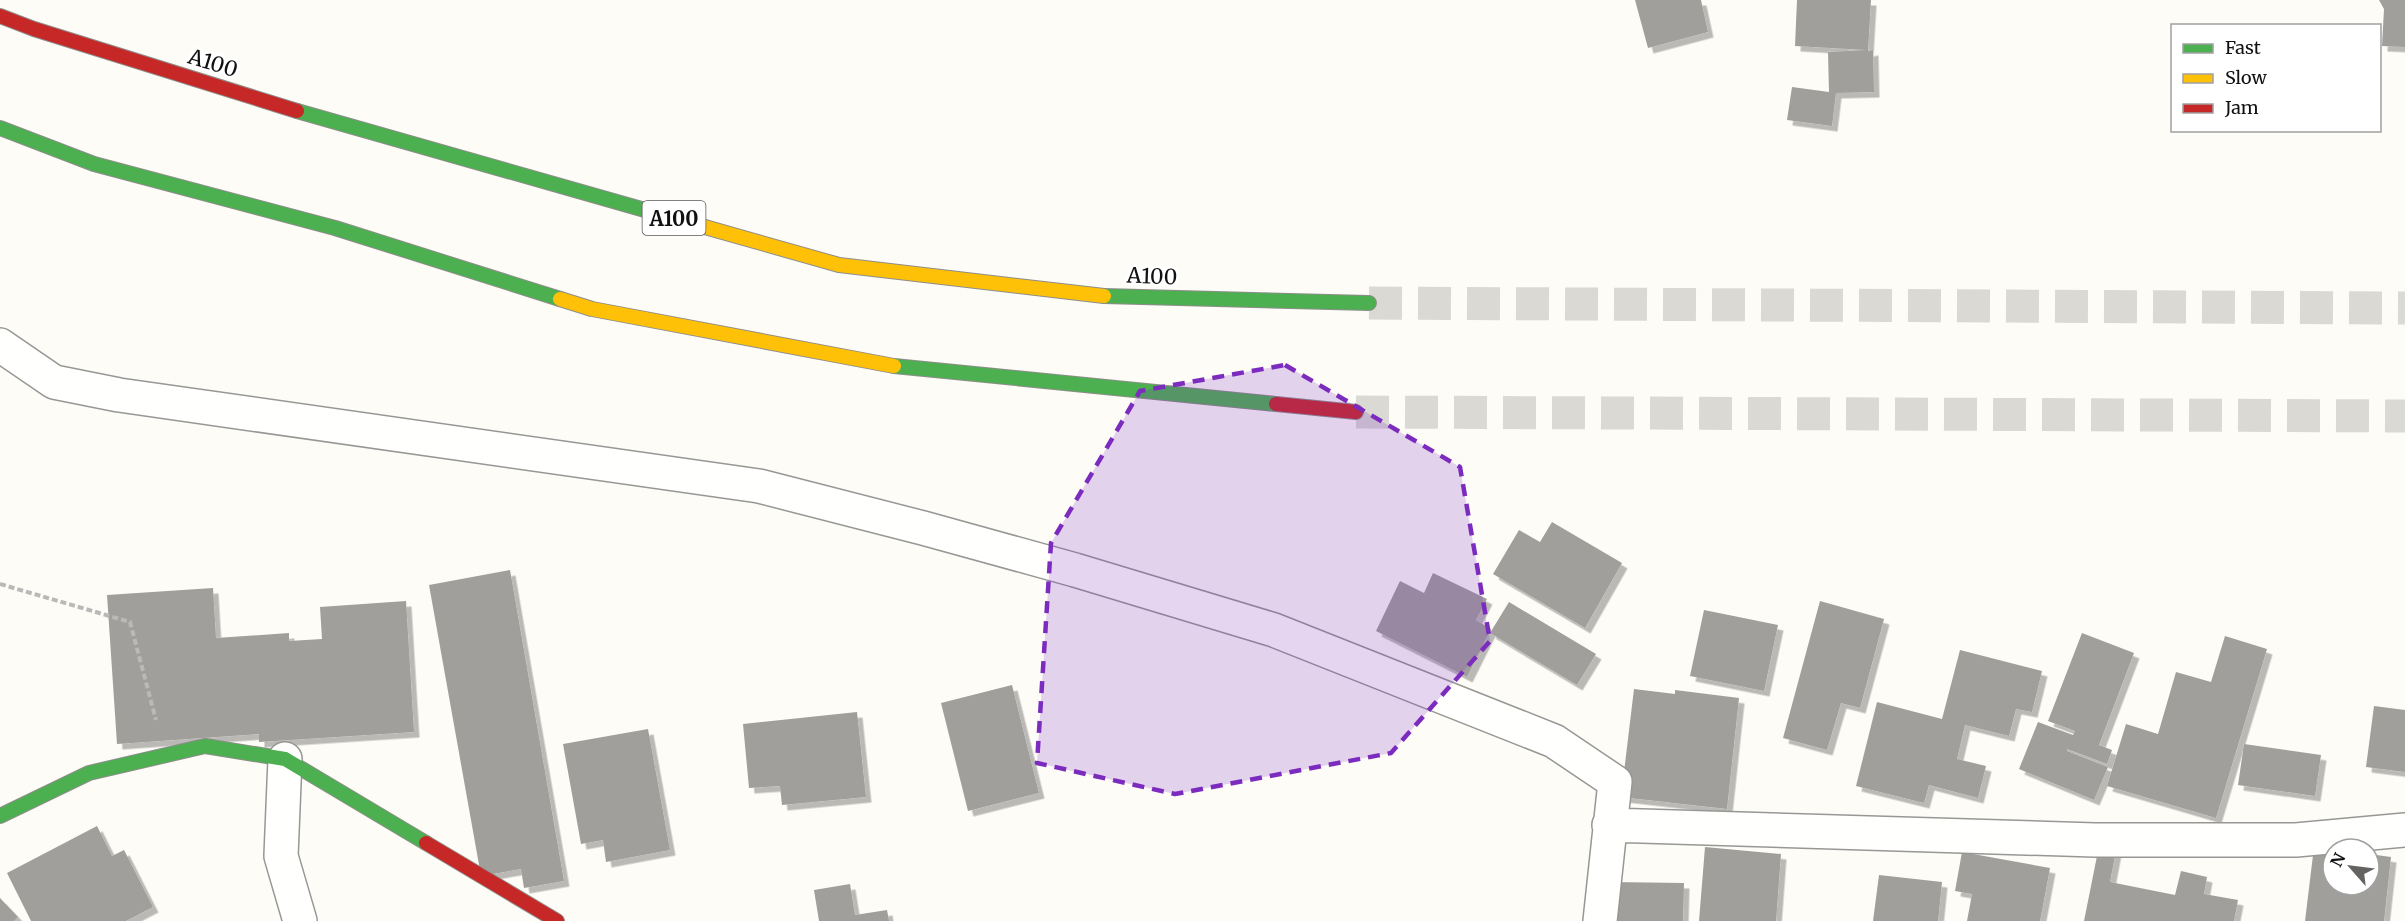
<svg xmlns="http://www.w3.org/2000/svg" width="2405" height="921" viewBox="0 0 2405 921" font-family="Merriweather,serif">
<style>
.building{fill:#a19f9c;filter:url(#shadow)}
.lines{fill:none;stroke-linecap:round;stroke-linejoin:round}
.highway-tunnel{stroke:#dad9d4;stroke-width:33;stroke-dasharray:33 16;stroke-linecap:butt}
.street-casing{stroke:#979795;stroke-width:36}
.fast-casing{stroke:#8e8d8b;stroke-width:16}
.slow-casing{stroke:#8e8d8b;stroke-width:16}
.jam-casing{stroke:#8e8d8b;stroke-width:16}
.path{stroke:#b9b9b8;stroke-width:4;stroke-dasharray:6 3;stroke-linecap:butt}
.street{stroke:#fffffe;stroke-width:33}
.fast{stroke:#4caf50;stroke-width:14}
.slow{stroke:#ffc107;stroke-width:14}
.jam{stroke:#c62828;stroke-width:14}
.marked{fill:#7b2cbf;fill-opacity:0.2;stroke:#7b2cbf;stroke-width:4.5;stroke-dasharray:12 8;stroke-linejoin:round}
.labels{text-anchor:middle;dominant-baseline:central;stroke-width:6;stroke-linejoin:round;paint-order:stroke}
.shield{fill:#fff;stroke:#585858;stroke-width:1.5}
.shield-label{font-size:20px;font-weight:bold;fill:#111}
.street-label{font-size:21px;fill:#111;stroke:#fff}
</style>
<defs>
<filter id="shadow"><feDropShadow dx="5.5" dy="5.5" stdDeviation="0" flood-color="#0004"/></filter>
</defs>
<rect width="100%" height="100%" fill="#fdfcf7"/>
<path class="building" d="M1635 0H1701L1708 32 1648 48Z
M1797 0H1871L1868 51 1873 50 1874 92 1836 93 1832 126 1787 120 1792 87 1829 92 1828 52 1866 50 1795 46Z
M2379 0H2405V47L2382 46 2384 9Z
M1552 522 1622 563 1585 628 1493 574 1519 530 1540 542Z
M510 570 564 881 524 888 521 869 481 876 429 585Z
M1433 573 1487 599 1476 620 1491 629 1467 677 1376 631 1400 581 1424 593Z
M213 588 216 638 289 633V641L322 639 320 607 406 601 414 732 259 742V734L117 744 107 595Z
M1820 601 1884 619 1860 708 1841 703 1827 750 1783 738Z
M1509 602 1596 654 1577 685 1490 633Z
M1704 610 1778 625 1764 691 1690 676Z
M2082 633 2134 653 2099 745 2112 750 2107 764 2067 749V751L2108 767 2094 800 2019 769 2038 722 2073 735 2075 731 2048 721Z
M2225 636 2267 649 2216 818 2107 786 2126 724 2158 734 2176 672 2211 682Z
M1960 650 2042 671 2032 712 2016 709 2009 736 1965 725 1957 759 1986 766 1978 798 1929 785 1924 803 1856 786 1877 702 1942 719Z
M1012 685 1039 793 968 811 941 703Z
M1634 689 1675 694V690L1739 698 1727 809 1621 797Z
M2374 706 2405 710V772L2366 767Z
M857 712 866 797 782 805 780 786 749 788 743 724Z
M648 729 670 850 606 862 603 840 581 844 563 744Z
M2244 744 2321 755 2315 796 2238 785Z
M97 826 112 856 124 850 153 907 126 921H31L7 873Z
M2099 846 2116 850 2110 882 2175 895 2181 871 2207 877 2204 894 2238 900 2234 921H2084Z
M1705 847 1781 854 1776 921H1699Z
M2314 847 2333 850V885H2369V854L2391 857 2384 921H2305Z
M1962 852 2050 868 2040 921H1967L1972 894 1955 891Z
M1879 875 1942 882 1938 921H1873Z
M1611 882 1684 883 1683 921H1610Z
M850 884 855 915 887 910 889 921H819L814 890Z
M0 898 18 917 14 921H0Z"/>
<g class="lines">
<path class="highway-tunnel" d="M1369 303 2405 308
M1356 412 2405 416"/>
<defs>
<path id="street" d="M0 345 54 382 119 395 759 486 923 528 1075 570 1274 630 1554 741 1615 782 1600 921
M285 759 281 856 300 921
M1609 825 2095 840H2296L2405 830"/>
<path id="fast" d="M297 111 666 216
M0 128 94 164 335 228 560 299
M1104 296 1369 303
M894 366 1276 404
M0 816 89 773 205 746 285 759 426 843"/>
<path id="slow" d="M666 216 839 265 1104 296
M560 299 592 309 894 366"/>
<path id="jam" d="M0 16 34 29 297 111
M1276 404 1356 412
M426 843 557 921"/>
</defs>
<use href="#street" class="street-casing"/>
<use href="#fast" class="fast-casing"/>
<use href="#slow" class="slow-casing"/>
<use href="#jam" class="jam-casing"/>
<path class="path" d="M0 584 130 622 156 720"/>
<use href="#street" class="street"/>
<use href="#fast" class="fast"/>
<use href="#slow" class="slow"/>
<use href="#jam" class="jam"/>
</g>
<path class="marked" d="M1285 365 1460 467 1490 641 1391 753 1175 794 1037 763 1051 543 1140 391Z"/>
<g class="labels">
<rect class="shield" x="642.5" y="201" width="63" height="34" rx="4.5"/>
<g class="shield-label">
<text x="674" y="218">A100</text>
</g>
<g class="street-label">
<text transform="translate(213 63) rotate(17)">A100</text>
<text transform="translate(1152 276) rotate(2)">A100</text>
</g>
</g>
<rect x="2171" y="24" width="210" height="108" fill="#ffffff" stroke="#a0a0a0" stroke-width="1.5"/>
<rect x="2183" y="44" width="30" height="9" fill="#4caf50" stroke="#a0a0a0" stroke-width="1.5"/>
<text x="2225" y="54" font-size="18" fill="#111111">Fast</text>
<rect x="2183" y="74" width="30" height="9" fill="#ffc107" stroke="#a0a0a0" stroke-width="1.5"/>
<text x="2225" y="84" font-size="18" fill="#111111">Slow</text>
<rect x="2183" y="104" width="30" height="9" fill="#c62828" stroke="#a0a0a0" stroke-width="1.5"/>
<text x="2225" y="114" font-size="18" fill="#111111">Jam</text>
<g transform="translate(2351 867) rotate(298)"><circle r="28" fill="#ffffff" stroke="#a0a0a0" stroke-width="1.5"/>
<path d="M0-4.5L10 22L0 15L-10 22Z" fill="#646362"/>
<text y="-9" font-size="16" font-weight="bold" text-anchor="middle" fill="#111111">N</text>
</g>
</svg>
